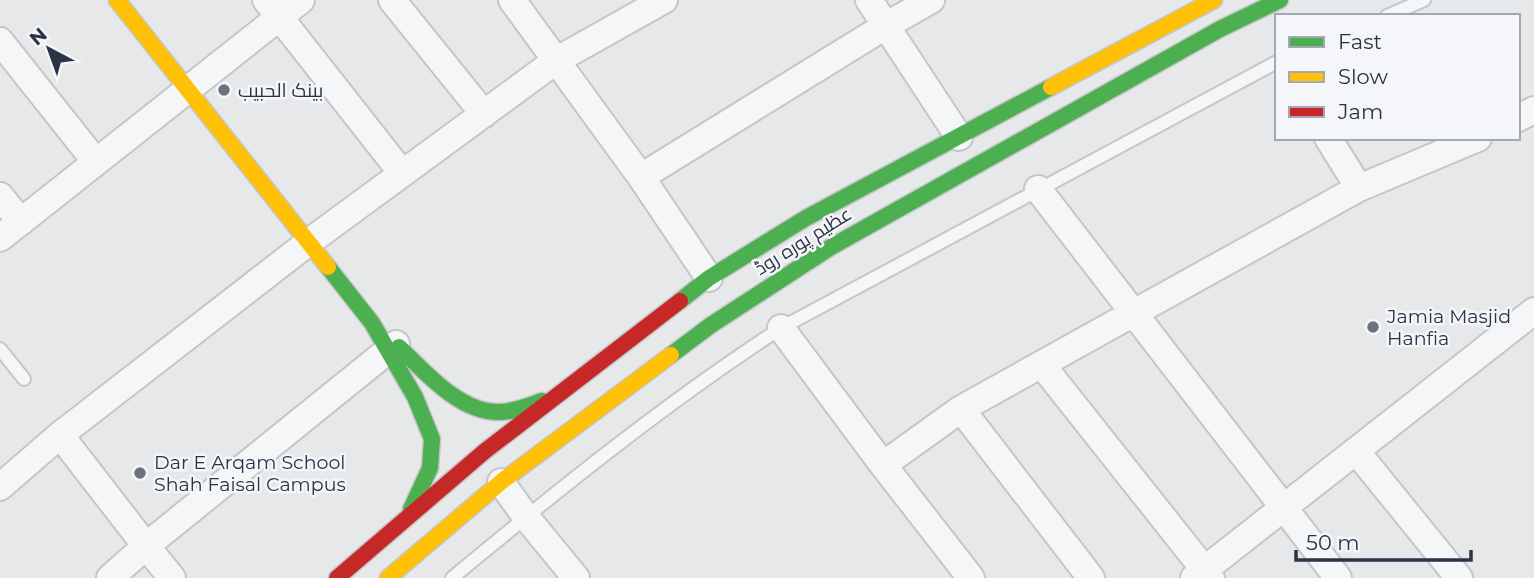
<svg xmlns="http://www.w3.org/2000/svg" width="1534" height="578" viewBox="0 0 1534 578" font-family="Montserrat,Cairo,sans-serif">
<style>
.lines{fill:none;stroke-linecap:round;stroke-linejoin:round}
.lane-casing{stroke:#c4c6c8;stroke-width:16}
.street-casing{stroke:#c4c6c8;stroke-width:30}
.fast-casing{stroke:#c4c6c8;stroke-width:19}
.slow-casing{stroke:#c4c6c8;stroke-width:19}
.jam-casing{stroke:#c4c6c8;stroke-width:19}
.lane{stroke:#f5f6f7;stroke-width:12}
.street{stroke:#f5f6f7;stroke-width:26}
.fast{stroke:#4caf50;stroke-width:16}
.slow{stroke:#ffc107;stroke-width:16}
.jam{stroke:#c62828;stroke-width:16}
.poi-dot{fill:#6c737f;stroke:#f4f6f9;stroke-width:2.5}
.labels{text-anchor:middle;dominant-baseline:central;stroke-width:5;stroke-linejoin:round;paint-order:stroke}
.poi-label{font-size:19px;fill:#2b3445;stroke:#f4f6f9;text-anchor:start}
.street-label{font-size:19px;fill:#2b3445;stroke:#f4f6f9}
</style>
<rect width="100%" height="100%" fill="#e6e8ea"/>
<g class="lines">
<defs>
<path id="lane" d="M1387 16 1424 0
M0 349 24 379
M452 578C558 490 666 403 781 328L1277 62"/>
<path id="street" d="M266 0 402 173
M392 0 484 114
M512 0 641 177 709 278
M869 0 959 137
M0 41 96 162
M1518 118 1534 110
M1328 138 1359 188
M641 177 887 25 931 0
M1038 189 1338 578
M0 196 21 222
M0 238 301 0
M781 328 883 465 971 578
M1042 365 1211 578
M961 409 1091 578
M60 435 146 546 396 344
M1356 451 1459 578
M883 465 961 409 1359 188 1478 138
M501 482 526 517 576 578
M0 487 60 435 309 242 557 60 664 0
M110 578 146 546 172 578
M1194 578 1534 311"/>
<path id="fast" d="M328 267 372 323 415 397 432 439 430 468 411 509
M680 301 709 278 806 218 1051 87
M399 347C425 372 460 413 499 412 514 412 528 406 542 401
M671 355 711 325 831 247 1220 29 1280 0"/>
<path id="slow" d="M117 0 328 267
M1051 87 1214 0
M388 578 501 482 671 355"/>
<path id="jam" d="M337 578 485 451 680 301"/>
</defs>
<use href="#lane" class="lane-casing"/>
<use href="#street" class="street-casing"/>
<use href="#fast" class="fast-casing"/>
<use href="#slow" class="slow-casing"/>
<use href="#jam" class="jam-casing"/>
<use href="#lane" class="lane"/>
<use href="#street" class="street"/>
<use href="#fast" class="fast"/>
<use href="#slow" class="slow"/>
<use href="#jam" class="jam"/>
</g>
<g class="poi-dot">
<circle cx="224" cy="90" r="7"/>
<circle cx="1373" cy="327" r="7"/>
<circle cx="140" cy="473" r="7"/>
</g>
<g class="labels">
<g class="poi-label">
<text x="238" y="90">بينک الحبيب</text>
<text x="1387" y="316">Jamia Masjid<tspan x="1387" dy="22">Hanfia</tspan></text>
<text x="154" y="462">Dar E Arqam School<tspan x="154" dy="22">Shah Faisal Campus</tspan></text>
</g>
<g class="street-label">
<text transform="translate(803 241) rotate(-32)">عظیم پورہ روڈ</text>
</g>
</g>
<rect x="1275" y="14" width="245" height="126" fill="#f4f6f9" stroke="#a4a8b1" stroke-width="2"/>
<rect x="1289" y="37" width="35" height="10" fill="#4caf50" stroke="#a4a8b1" stroke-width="2"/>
<text x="1338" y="49" font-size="21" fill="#2b3445">Fast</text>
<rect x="1289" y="72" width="35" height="10" fill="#ffc107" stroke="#a4a8b1" stroke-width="2"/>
<text x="1338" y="84" font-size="21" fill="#2b3445">Slow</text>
<rect x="1289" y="107" width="35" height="10" fill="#c62828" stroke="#a4a8b1" stroke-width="2"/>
<text x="1338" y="119" font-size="21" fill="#2b3445">Jam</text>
<g transform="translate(49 49) rotate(319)" stroke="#f4f6f9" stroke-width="5" paint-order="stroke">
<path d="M0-5L12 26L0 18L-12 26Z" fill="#2b3445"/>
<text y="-10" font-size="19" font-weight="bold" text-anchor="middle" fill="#2b3445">N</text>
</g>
<path d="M1296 550v10h175v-10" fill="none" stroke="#2b3445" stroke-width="3.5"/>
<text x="1306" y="550" font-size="21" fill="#2b3445" stroke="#f4f6f9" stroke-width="5" paint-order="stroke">50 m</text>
</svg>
